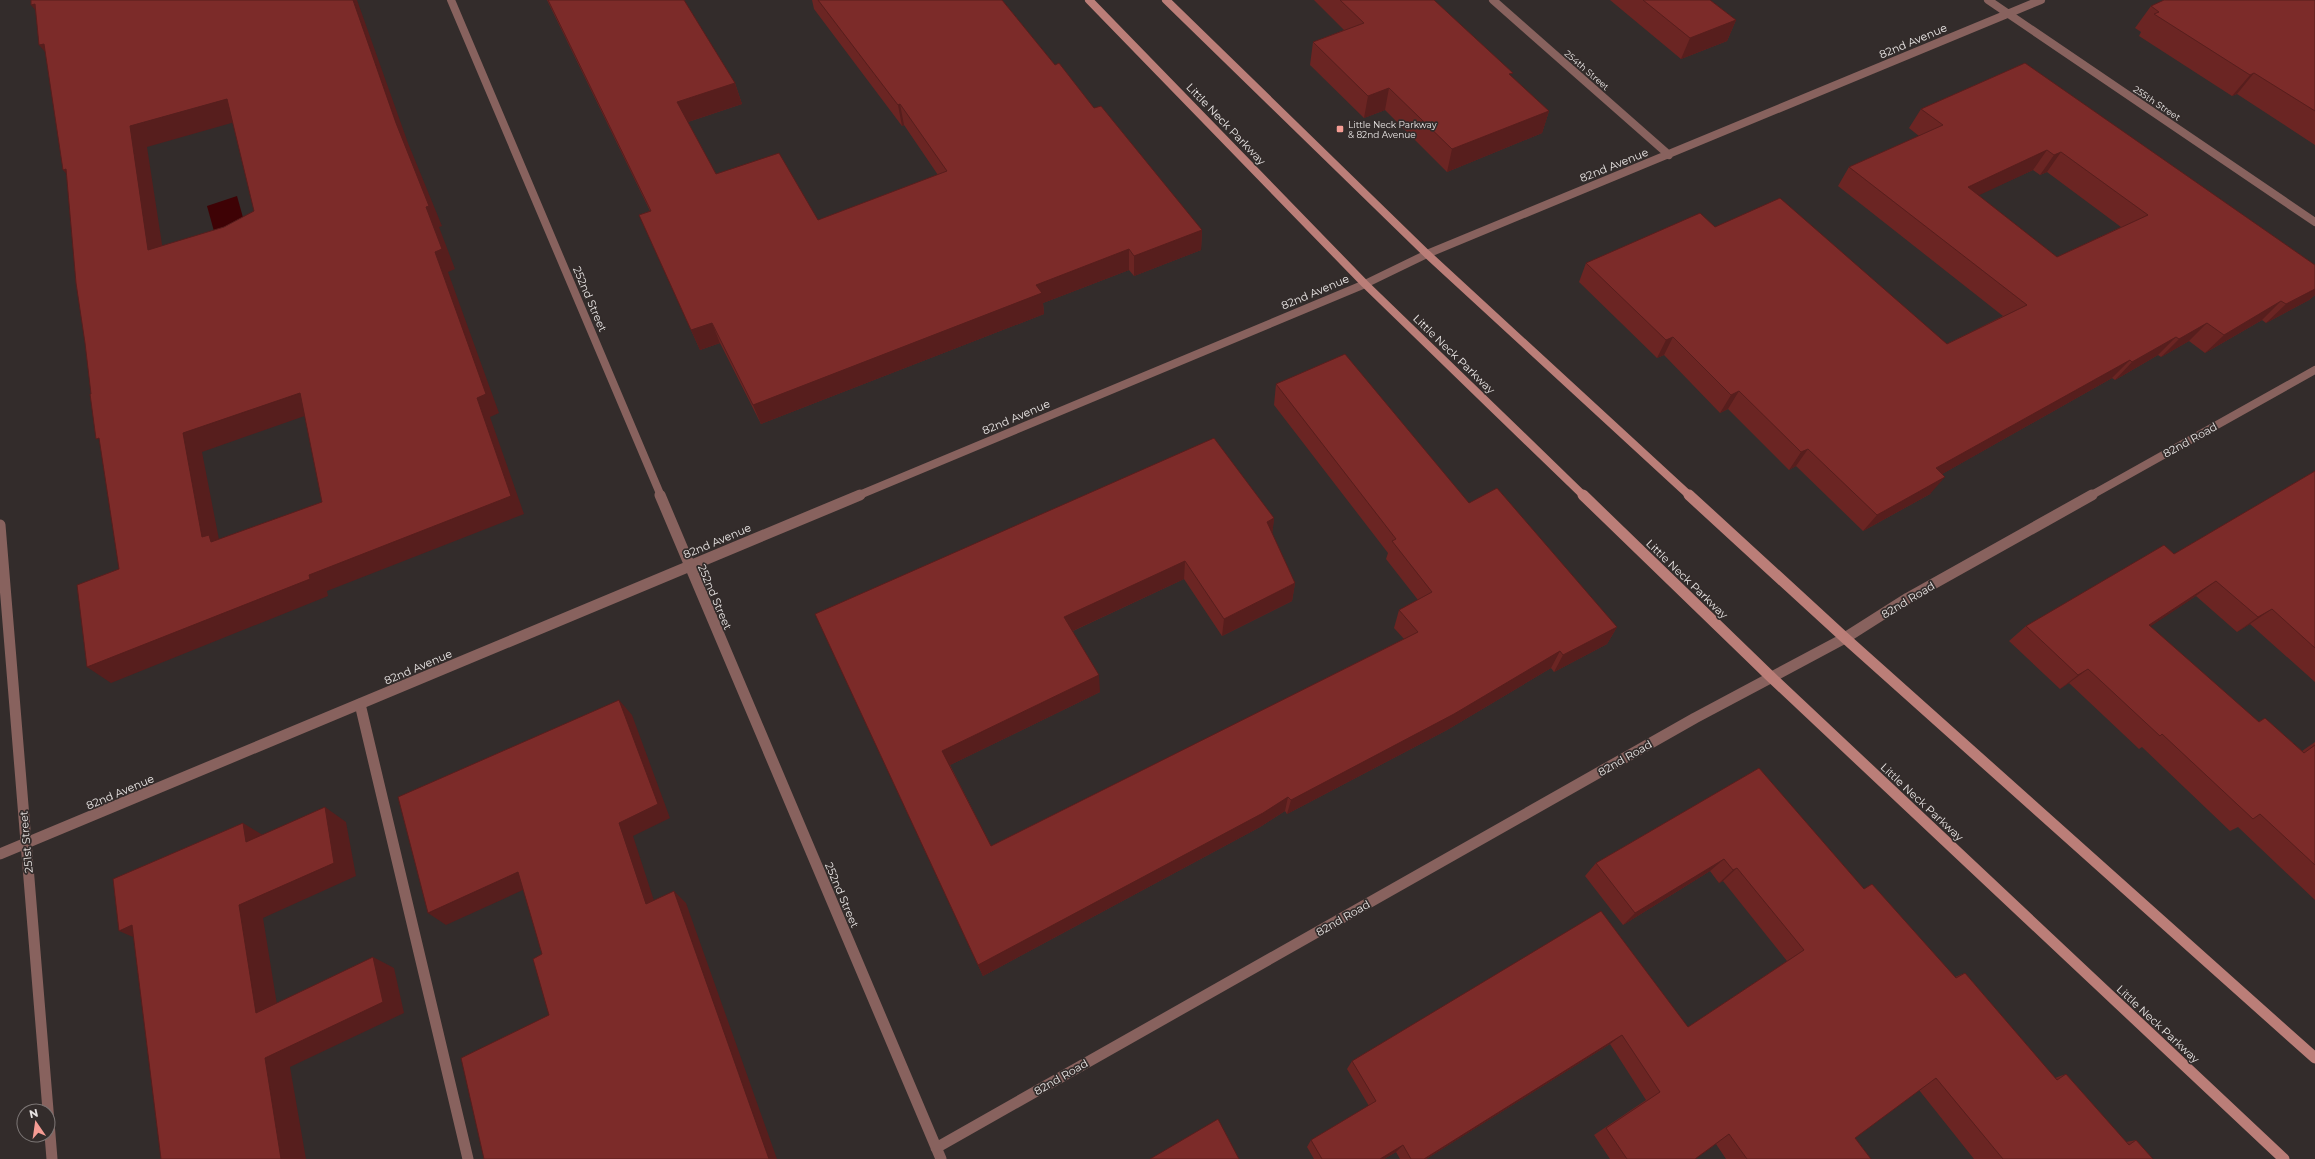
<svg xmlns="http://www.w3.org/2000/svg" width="2315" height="1159" viewBox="0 0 2315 1159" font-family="Montserrat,sans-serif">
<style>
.water{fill:#3e0205}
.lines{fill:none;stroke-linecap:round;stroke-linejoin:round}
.service{stroke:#88625e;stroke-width:11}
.minor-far1{stroke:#88625e;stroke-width:8}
.minor{stroke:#88625e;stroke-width:11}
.secondary-far1{stroke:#bb7e78;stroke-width:8}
.secondary{stroke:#bb7e78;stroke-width:11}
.wall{fill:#6b2523;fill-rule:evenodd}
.shaded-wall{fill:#571e1d}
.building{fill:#7c2b29;stroke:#571e1d;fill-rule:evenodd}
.poi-dot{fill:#f59c94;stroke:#332c2b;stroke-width:1.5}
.labels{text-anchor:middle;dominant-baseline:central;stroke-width:3.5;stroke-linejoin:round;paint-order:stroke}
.far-street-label{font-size:9px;fill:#e9e5e4;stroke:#332c2b}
.far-poi-label{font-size:9px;fill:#e9e5e4;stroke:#332c2b;text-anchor:start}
.street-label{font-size:11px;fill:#e9e5e4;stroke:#332c2b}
</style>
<rect width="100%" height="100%" fill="#332c2b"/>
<path class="water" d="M237 196 247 232 217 242 207 206Z"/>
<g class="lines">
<path class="service" d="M360 704 468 1159"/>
<path class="minor-far1" d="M451 0 661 496
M1493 0 1669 155
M1988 0 2315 222
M857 496 1365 284 1427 254 2041 0
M2090 496 2315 370"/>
<path class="minor" d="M660 495 941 1159
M0 525 52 1159
M0 854 860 495
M936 1148 1695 718 1845 638 1908 598 2092 495"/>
<path class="secondary-far1" d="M1089 0 1365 284 1584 496
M1166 0 1427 254 1690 496"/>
<path class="secondary" d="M1583 495 1771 677 2284 1159
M1689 495 1845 638 2315 1058"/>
</g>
<path class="wall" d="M547 0H684L735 83 742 104 688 122 716 174 818 220 938 175 904 125 902 126 814 9 812 0H1002L1055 65 1094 108 1202 230 1201 250 1134 276 1129 270 1043 303 1044 314 761 424 720 343 700 350 639 215 650 211Z
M1314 0H1434L1512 77 1549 111 1542 133 1447 172 1385 110 1364 118 1310 65 1313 42 1344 30Z
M1610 0H1710L1736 20 1727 41 1681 59Z
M2315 0V145L2237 94 2232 96 2139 36 2141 32 2135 28 2151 6Z
M2025 63 2315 265V295L2309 300 2266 323 2262 320 2205 353 2189 341 2161 357 2158 355 2115 380 2112 378 1942 474 1930 494 1863 531 1796 466 1789 470 1728 409 1720 413 1664 355 1657 358 1579 282 1586 263 1715 227 1947 344 2003 316 1838 186 1849 167 1919 136 1909 128 1921 109ZM2033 170 2040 175 2047 172 2121 227 2057 257 1978 195Z
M1276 384 1469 503 1617 627 1607 644 1554 672 1551 668 1447 730 1287 814 1285 811 1260 827 983 976 823 631 1274 518 1272 534 1295 583 1292 601 1222 636 1184 579 1073 631 1100 692 950 765 991 846 1404 639 1394 628 1399 610 1418 600 1386 559 1388 553 1274 405Z
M2315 471V682L2250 624 2237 632 2196 596 2150 626 2258 722 2265 718 2302 751 2315 742V900L2238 827 2230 831 2142 747 2139 749 2069 683 2060 689 2009 641 2026 626 2174 554Z
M1759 768 1864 889 1955 977 1965 973 2055 1078 2066 1074 2126 1142 2136 1140 2153 1159H1974L1919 1090 1855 1138 1871 1159H1726L1716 1144 1695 1159H1610L1594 1135 1646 1100 1610 1044 1426 1159H1400L1396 1152 1384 1159H1314L1307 1147 1311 1140 1369 1106 1347 1069 1352 1061 1688 1027 1787 961 1723 881 1719 883 1710 871 1623 925 1585 876 1596 863Z"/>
<path class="shaded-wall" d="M353 0H357L408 143 442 226 439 227 455 269 448 272 499 413 490 417 524 514 327 591 328 596 111 683 87 667 309 575 477 398 435 252 426 207 396 123Z
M35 4 48 26 31 5Z
M1736 20 1727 41 1681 59 1690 38Z
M44 44 57 66 39 45Z
M2254 73 2237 94 2232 96 2250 75Z
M735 83 742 104 685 123 677 102Z
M1389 88 1385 110 1364 118 1368 96Z
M227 99 242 120 147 147 166 270 148 250 130 126Z
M900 104 904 125 902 126 898 105Z
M1549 111 1542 133 1447 172 1452 149Z
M2047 150 2033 170 1954 207 1968 187Z
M2061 152 2047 172 2040 175 2054 155Z
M66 169 81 190 63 170Z
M1202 230 1201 250 1134 276V256Z
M1129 249V270L1043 303 1044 314 761 424 753 405 1036 285Z
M2315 289V295L2309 300 2266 323 2286 304Z
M2281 301 2262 320 2205 353 2224 335Z
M712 323 720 343 700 350 691 330Z
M2207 323 2189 341 2161 357 2179 339Z
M1673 337 1664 355 1657 358 1666 340Z
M2176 337 2158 355 2115 380 2132 362Z
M2130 360 2112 378 1921 486 1936 468Z
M1739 391 1728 409 1720 413 1731 395Z
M300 393 316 412 202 452 222 555 202 537 183 433Z
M1808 449 1796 466 1789 470 1801 452Z
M1945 477 1930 494 1863 531 1877 515Z
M1274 518 1272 537 1267 522Z
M1185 561 1184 579 1066 634 1064 617Z
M2216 581 2196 596 2130 640 2149 625Z
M1295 583 1292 601 1222 636 1224 619Z
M2272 609 2250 624 2237 632 2258 617Z
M1617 627 1607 644 1554 672 1563 655Z
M1560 651 1551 668 1447 730 1287 814 1291 800Z
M2088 669 2069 683 2060 689 2078 675Z
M1099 675 1100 692 948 766 942 751Z
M619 700 632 715 670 818 633 836 659 916 646 904 619 823Z
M1288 797 1285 811 1260 827 983 976 978 965Z
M325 807 346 822 356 876 263 918 280 1023 256 1013 239 905Z
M243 823 266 837 246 842Z
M1724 859 1710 871 1623 925 1635 913Z
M1737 868 1723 881 1719 883 1733 870Z
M518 872 534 885 446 925 428 913Z
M674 891 686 903 777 1159H769Z
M132 925 147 943 119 931Z
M373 957 394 968 404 1013 290 1067 306 1159H281L265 1058Z
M1622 1035 1610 1044 1426 1159H1424Z
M1403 1145 1396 1152 1384 1159H1380Z"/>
<path class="building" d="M31 0H353L396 123 429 206 426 207 442 249 435 252 486 394 477 398 511 496 309 575 310 579 87 667 77 585 119 569 99 438 96 439 90 394H91L85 343 76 283 66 169 63 170 44 44 39 45 35 4 31 5ZM227 99 254 211 224 227 148 250 130 126ZM300 393 322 502 211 542 209 535 202 537 183 433Z
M548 0H684L735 83 677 102 716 174 779 153 818 220 947 171 900 104 898 105 818 0H1002L1055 65 1059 63 1094 108 1101 106 1202 230 1134 256 1129 249 1036 285 1042 293 753 405 712 323 691 330 639 215 651 211Z
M1340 0H1434L1513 73 1509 74 1549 111 1452 149 1389 88 1368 96 1313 42 1364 23Z
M1643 0H1710L1736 20 1690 38Z
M2164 0H2315V111L2254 73 2250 75 2154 14 2159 12 2151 6Z
M2025 63 2315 265V289L2286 304 2281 301 2224 335 2207 323 2179 339 2176 337 2132 362 2130 360 1936 468 1945 477 1877 515 1808 449 1801 452 1739 391 1731 395 1673 337 1666 340 1586 263 1700 213 1715 227 1780 198 1947 344 2027 305 1849 167 1943 125 1921 109ZM2047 150 2054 155 2061 152 2148 215 2057 257 1968 187Z
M1345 354 1469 503 1497 488 1617 627 1563 655 1560 651 1454 714 1291 800 1288 797 1263 813 978 965 815 614 1214 438 1274 518 1267 522 1295 583 1224 619 1185 561 1064 617 1099 675 942 751 991 846 1418 632 1399 610 1432 592 1392 541 1396 539 1276 384Z
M2315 471V648L2272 609 2258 617 2216 581 2149 625 2259 722 2265 718 2304 753 2315 745V865L2260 814 2253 819 2162 734 2160 736 2088 669 2078 675 2026 626 2164 545 2174 554Z
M619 700 658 804 619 823 646 904 674 891 769 1159H484L461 1058 549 1015 533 959 542 954 518 872 428 913 398 797Z
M1759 768 1864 889 1872 884 1956 978 1965 973 2057 1080 2066 1074 2129 1145 2136 1140 2153 1159H2003L1936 1078 1855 1138 1871 1159H1747L1729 1134 1695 1159H1627L1606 1128 1660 1092 1622 1035 1424 1159H1411L1403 1145 1380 1159H1322L1311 1140 1376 1101 1352 1061 1601 911 1688 1027 1804 950 1737 868 1733 870 1724 859 1635 913 1596 863Z
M325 807 334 863 239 905 256 1013 373 957 383 1002 265 1058 281 1159H161L132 925 119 931 113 879 243 823 246 842Z
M1218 1119 1239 1159H1150Z"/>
<rect class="poi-dot" x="1336" y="125" width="8" height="8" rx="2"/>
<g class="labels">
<g class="far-street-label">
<text transform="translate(1587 70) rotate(41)">254th Street</text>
<text transform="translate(2157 103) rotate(34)">255th Street</text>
</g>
<g class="far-poi-label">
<text x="1348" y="124">Little Neck Parkway<tspan x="1348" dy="10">&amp; 82nd Avenue</tspan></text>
</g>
<g class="street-label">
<text transform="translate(1913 41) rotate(-23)">82nd Avenue</text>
<text transform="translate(1226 124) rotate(46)">Little Neck Parkway</text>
<text transform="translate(1614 165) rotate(-22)">82nd Avenue</text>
<text transform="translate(1315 292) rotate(-23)">82nd Avenue</text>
<text transform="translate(590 299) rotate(67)">252nd Street</text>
<text transform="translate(1454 354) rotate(44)">Little Neck Parkway</text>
<text transform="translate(1016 417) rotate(-23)">82nd Avenue</text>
<text transform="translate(2190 440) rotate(-29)">82nd Road</text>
<text transform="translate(717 541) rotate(-23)">82nd Avenue</text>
<text transform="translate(1687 579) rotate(44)">Little Neck Parkway</text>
<text transform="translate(715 597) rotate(67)">252nd Street</text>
<text transform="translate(1908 600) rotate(-31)">82nd Road</text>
<text transform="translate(418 667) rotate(-23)">82nd Avenue</text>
<text transform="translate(1625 758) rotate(-30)">82nd Road</text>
<text transform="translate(120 792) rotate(-23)">82nd Avenue</text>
<text transform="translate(1922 802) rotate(43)">Little Neck Parkway</text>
<text transform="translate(26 842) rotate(-95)">251st Street</text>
<text transform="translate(842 895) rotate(67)">252nd Street</text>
<text transform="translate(1343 918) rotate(-30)">82nd Road</text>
<text transform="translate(2158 1024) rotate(43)">Little Neck Parkway</text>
<text transform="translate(1061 1077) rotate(-30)">82nd Road</text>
</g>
</g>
<g transform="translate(36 1123) rotate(347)"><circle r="19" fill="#332c2b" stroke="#7c7675"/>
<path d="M0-3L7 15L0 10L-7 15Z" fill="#f59c94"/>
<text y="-6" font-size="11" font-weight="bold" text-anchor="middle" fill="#e9e5e4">N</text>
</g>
</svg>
